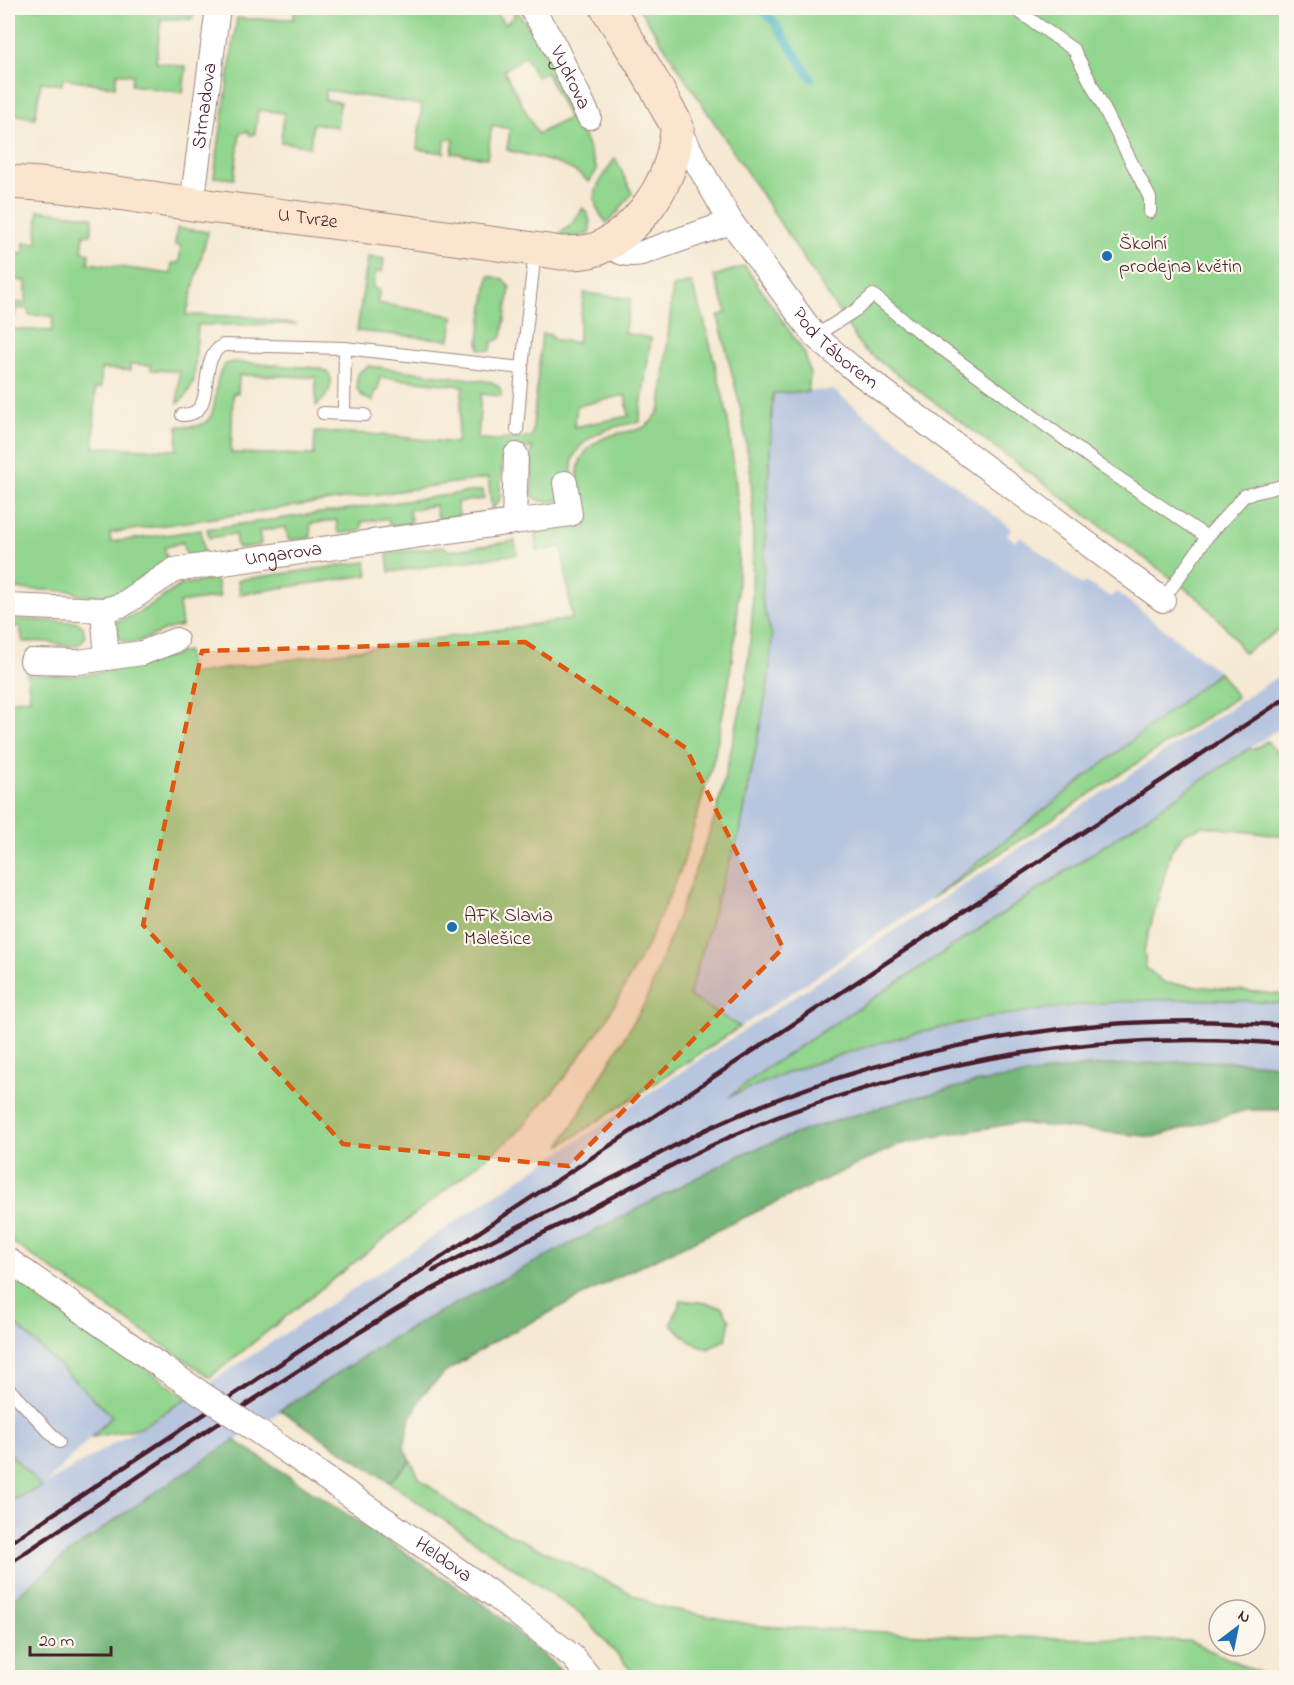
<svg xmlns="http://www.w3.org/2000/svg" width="1294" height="1685" viewBox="0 0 1294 1685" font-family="'Indie Flower',sans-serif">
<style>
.industrial{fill:#b7c5de}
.green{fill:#92d58e;stroke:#6e7a5c;stroke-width:1.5;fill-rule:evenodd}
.forest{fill:#75b679;stroke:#606a52;stroke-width:1.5}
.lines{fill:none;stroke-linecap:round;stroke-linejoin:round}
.stream{stroke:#4bb8c6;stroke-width:8}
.lane-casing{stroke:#a0847f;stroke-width:14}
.street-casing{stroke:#a0847f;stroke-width:26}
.secondary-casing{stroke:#a0847f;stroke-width:35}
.lane{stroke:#fff;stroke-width:12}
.street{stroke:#fff;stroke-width:24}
.secondary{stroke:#fce5cf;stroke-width:33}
.rail{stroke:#4a1f2b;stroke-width:4.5}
.street-bridge-casing{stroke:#a0847f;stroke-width:26;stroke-linecap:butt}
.street-bridge{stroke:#fff;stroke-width:24}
.marked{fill:#e0560e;fill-opacity:0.2;stroke:#e0560e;stroke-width:4.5;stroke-dasharray:12 8;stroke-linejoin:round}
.poi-dot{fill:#1f6fb2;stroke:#fbf7ec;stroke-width:2}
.labels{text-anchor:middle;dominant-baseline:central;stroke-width:4.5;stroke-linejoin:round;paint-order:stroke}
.street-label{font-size:20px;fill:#4a1f2b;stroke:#fbf7ec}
.poi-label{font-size:20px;fill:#4a1f2b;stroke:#fbf7ec;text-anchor:start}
</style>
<rect width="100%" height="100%" fill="#fbf7ec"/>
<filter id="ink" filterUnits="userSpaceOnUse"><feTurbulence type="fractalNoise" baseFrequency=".0167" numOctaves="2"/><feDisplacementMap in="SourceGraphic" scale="12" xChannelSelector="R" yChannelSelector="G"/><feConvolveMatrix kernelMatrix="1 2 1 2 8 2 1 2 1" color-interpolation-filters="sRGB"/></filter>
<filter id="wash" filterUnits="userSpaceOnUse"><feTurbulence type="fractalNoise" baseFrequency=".008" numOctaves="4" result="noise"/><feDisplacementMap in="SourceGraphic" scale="24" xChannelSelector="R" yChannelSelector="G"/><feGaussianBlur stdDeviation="1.35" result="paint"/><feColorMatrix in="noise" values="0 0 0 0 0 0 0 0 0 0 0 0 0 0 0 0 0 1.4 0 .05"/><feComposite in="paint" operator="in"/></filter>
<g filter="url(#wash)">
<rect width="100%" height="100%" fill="#f5e9d3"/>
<path class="industrial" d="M833 390 1012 529 1007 535 1016 542 1020 536 1082 585 1085 582 1110 597 1117 592 1219 672 931 899 740 1027 689 996 718 895 740 832 772 637 762 601 773 393Z
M1286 671V724L999 916 768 1067 732 1095 817 1062 919 1033 1027 1012 1135 1001 1210 999 1286 1004V1066L1245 1062H1164L1088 1066 1013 1076 944 1090 866 1111 805 1130 740 1155 394 1337 110 1523 38 1576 8 1603V1502L41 1487 8 1451V1317L112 1416 44 1485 140 1428 405 1255Z"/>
<path class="green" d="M8 8H194L192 19H161L156 62 186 67 183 93 131 85 133 75 117 73 115 87 63 78 62 85 41 82 35 118 8 113Z
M294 8H492L505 24 515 16 510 8H515L541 44 576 116 597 170 589 182C568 162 535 158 507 150L510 129 492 125 487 158 452 153 454 139H445L444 153 417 149 422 105 326 90 325 100 340 102 337 127 313 123 310 147 281 142 284 113 258 110 255 134 250 135 248 131 240 133 234 179 214 177 237 18 248 19H294ZM525 56 536 77 546 72 569 118 538 134 504 71Z
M639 8H1286V626L1244 653 1226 627 1198 598 863 349Z
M615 158 632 193 618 212 607 223C582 196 600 184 615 158Z
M583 208C590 215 591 225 589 234L575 237 557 236 573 223Z
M38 210 93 217 91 234H84L82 251 89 253 88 263 171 274 172 263H179L181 246 175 245 177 228 208 232 186 315 242 316 297 324 198 325 194 380 186 396 178 403 179 371 151 370V365L130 364V370L101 369V388H95L94 447 177 450 178 426C184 426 191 427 197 426 225 420 208 380 226 364L233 362 317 368C342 373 329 396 316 406V377L239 375 238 393H233L231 453 314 455 315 432 369 434 457 443 463 386 380 377 378 391H374L373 401C358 397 353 387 359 372L369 366 492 382 500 388 501 396 481 394 478 439 498 440 532 437 542 334 552 335V339L577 343 584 293 631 299 624 333 651 338 640 415V422C618 425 585 432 574 456 570 465 573 472 571 479 570 486 563 494 560 500 548 502 541 504 532 495V447L502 454 500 499 492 510 488 478 110 533 111 542 201 530 204 553 188 556 185 552 182 542 164 548 168 560 116 595 108 596 77 595 74 591 8 589V329L52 331 53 316 29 315 28 309 16 308 15 315H8V302L26 303V281L13 280 12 290 8 289V249L9 253 24 254V243H37ZM625 395 629 416 574 427 577 406Z
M368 257 384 259 382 272 376 271 373 288 380 290 377 303 453 316 450 340 357 331Z
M745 266 805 354 810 375 808 392 773 393 762 601 772 637 768 685 740 832 718 895 689 996 740 1027 560 1146 646 1001 716 815 746 685 752 620 753 521 751 474 741 410 718 316 727 312 714 276Z
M489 276 503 279 510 288 502 336 500 339 492 342 491 351 479 349 480 344H478Z
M691 282 703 316 727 413 735 476 739 522 737 618 729 683 714 758 682 867 647 946 605 1022 564 1078 517 1133 210 1377 8 1239V701L30 698 27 674 77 676 142 665 187 651 190 674 572 619 562 547 537 551 535 535 538 532 586 526C583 509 577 488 578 471 580 449 600 437 620 433 629 431 638 431 646 426 653 422 657 414 661 408L673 287Z
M483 490 484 499 457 502 459 516 440 519 437 516 435 505 409 510 411 521 408 524 392 526 389 524 388 518 361 522 362 528 359 531 341 533 338 532 336 520 310 524 311 536 310 538 290 540 288 539 286 527 259 531 261 543 258 546 239 548 237 547 235 534 209 538 207 529Z
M515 541 517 554 389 572 387 555 388 554 444 546 448 551Z
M366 562 368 575 240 594 238 580Z
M214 579 217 583 220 597 179 603 182 626C176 627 169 628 163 631 144 639 117 657 116 622L140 612 181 585Z
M8 619 77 622 83 627 85 637C78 652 61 644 48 642 40 641 31 642 23 642L20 626 8 628Z
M1219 672 1237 697 931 899Z
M1267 741 1286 763V837L1204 826 1184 833 1171 851 1144 950 1146 968 1165 983 1286 995V1004C1129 989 968 1012 818 1062 788 1072 759 1084 729 1097L768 1067 999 916 1241 754 1250 748 1253 750Z
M8 1271 187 1398 140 1428 92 1437 112 1416 8 1317Z
M681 1300 706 1303 722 1307 730 1321 726 1339 708 1349 691 1342 671 1324Z
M8 1451 41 1487 8 1502Z
M411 1461 420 1479 460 1510 657 1606 758 1626 965 1636 1189 1641 1269 1677H637L583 1616 389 1482Z"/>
<path class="forest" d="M1196 1061 1245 1062 1286 1066V1110H1246L1154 1137 1016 1123 929 1138 898 1145 626 1273 491 1343 455 1366 446 1372 423 1394 409 1422 404 1448 411 1461 389 1482 280 1410 394 1337 428 1318 740 1155 805 1130 905 1100 979 1082 1088 1066Z
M234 1440 491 1609 568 1677H8V1603C78 1541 156 1492 234 1440Z"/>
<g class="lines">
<path class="stream" d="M758 8V9L772 19 811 78"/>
</g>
</g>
<g filter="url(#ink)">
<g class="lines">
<defs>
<path id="lane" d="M1014 8 1074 50 1150 198V212
M815 336 856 310 873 295 907 323 1101 466 1207 537 1163 600
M323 413 344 414 345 348
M344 414 365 415
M182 415C220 415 194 362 223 345L345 348 522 368
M517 430 522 368 535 251
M1207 537 1245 495 1286 485
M8 1388 59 1442"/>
<g id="street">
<path id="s1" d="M531 8 551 39 589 117"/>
<path id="s2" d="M677 128 731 222 815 336 850 366 1163 600"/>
<path id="s3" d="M192 204 218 8"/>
<path d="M606 244C620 253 626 256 642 253L731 222"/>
<path d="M514 522 516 455"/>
<path id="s4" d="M8 606 103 610 122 605 174 570 570 514 565 483"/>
<path d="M103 610 107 658"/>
<path d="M32 661 78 662 142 653 176 640"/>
<path d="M8 1260 165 1369"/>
<path id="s5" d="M288 1452 495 1596 573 1657 590 1678"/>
</g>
<g id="secondary">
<path id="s6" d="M8 182C77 185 146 198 215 207 330 222 446 236 561 253 573 253 586 253 597 249 637 231 668 187 675 145 675 140 678 132 677 127 675 120 669 113 666 106 649 72 627 40 607 8"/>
</g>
</defs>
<use href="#lane" class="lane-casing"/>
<use href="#street" class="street-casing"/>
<use href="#secondary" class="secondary-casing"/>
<use href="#lane" class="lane"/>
<use href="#street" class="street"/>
<use href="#secondary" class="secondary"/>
<path class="rail" d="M433 1271C496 1238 559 1205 623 1173 651 1158 679 1143 707 1129 885 1047 1091 1007 1286 1026
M8 1544 1286 698
M8 1564C132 1482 254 1396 381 1319 441 1282 506 1252 569 1220 634 1186 697 1149 765 1122 800 1107 836 1097 873 1086 1008 1047 1146 1032 1286 1044"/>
<defs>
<path id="street-bridge" d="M165 1369 288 1452"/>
</defs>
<use href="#street-bridge" class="street-bridge-casing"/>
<use href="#street-bridge" class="street-bridge"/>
</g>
</g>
<path class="marked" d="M525 642 686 748 783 948 569 1166 343 1144 143 925 202 651Z"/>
<g class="poi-dot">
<circle cx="1107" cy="256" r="6"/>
<circle cx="452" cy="927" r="6"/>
</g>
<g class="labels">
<g class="street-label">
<text stroke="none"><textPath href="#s1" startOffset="80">Vydrova</textPath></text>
<text stroke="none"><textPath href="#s3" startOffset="99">Strnadova</textPath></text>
<text stroke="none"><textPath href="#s6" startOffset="302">U Tvrze</textPath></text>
<text stroke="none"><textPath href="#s2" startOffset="273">Pod Táborem</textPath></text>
<text stroke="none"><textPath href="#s4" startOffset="288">Ungarova</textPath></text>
<text stroke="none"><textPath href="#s5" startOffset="189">Heldova</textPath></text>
</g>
<g class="poi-label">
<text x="1119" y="244">Školní<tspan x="1119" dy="23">prodejna květin</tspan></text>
<text x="464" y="916">AFK Slavia<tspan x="464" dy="23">Malešice</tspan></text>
</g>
</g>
<rect width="1294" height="1685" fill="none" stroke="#fbf7ec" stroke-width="30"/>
<g transform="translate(1237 1628) rotate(32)"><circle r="28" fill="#fbf7ec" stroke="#b4a19f" stroke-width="1.5"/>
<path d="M0-4.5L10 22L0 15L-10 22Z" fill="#1f6fb2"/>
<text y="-9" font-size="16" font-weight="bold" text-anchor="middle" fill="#4a1f2b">N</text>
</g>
<path d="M30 1646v9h81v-9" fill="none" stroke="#4a1f2b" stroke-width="3"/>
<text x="39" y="1646" font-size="18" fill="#4a1f2b" stroke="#fbf7ec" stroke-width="4.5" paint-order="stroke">20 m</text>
</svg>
